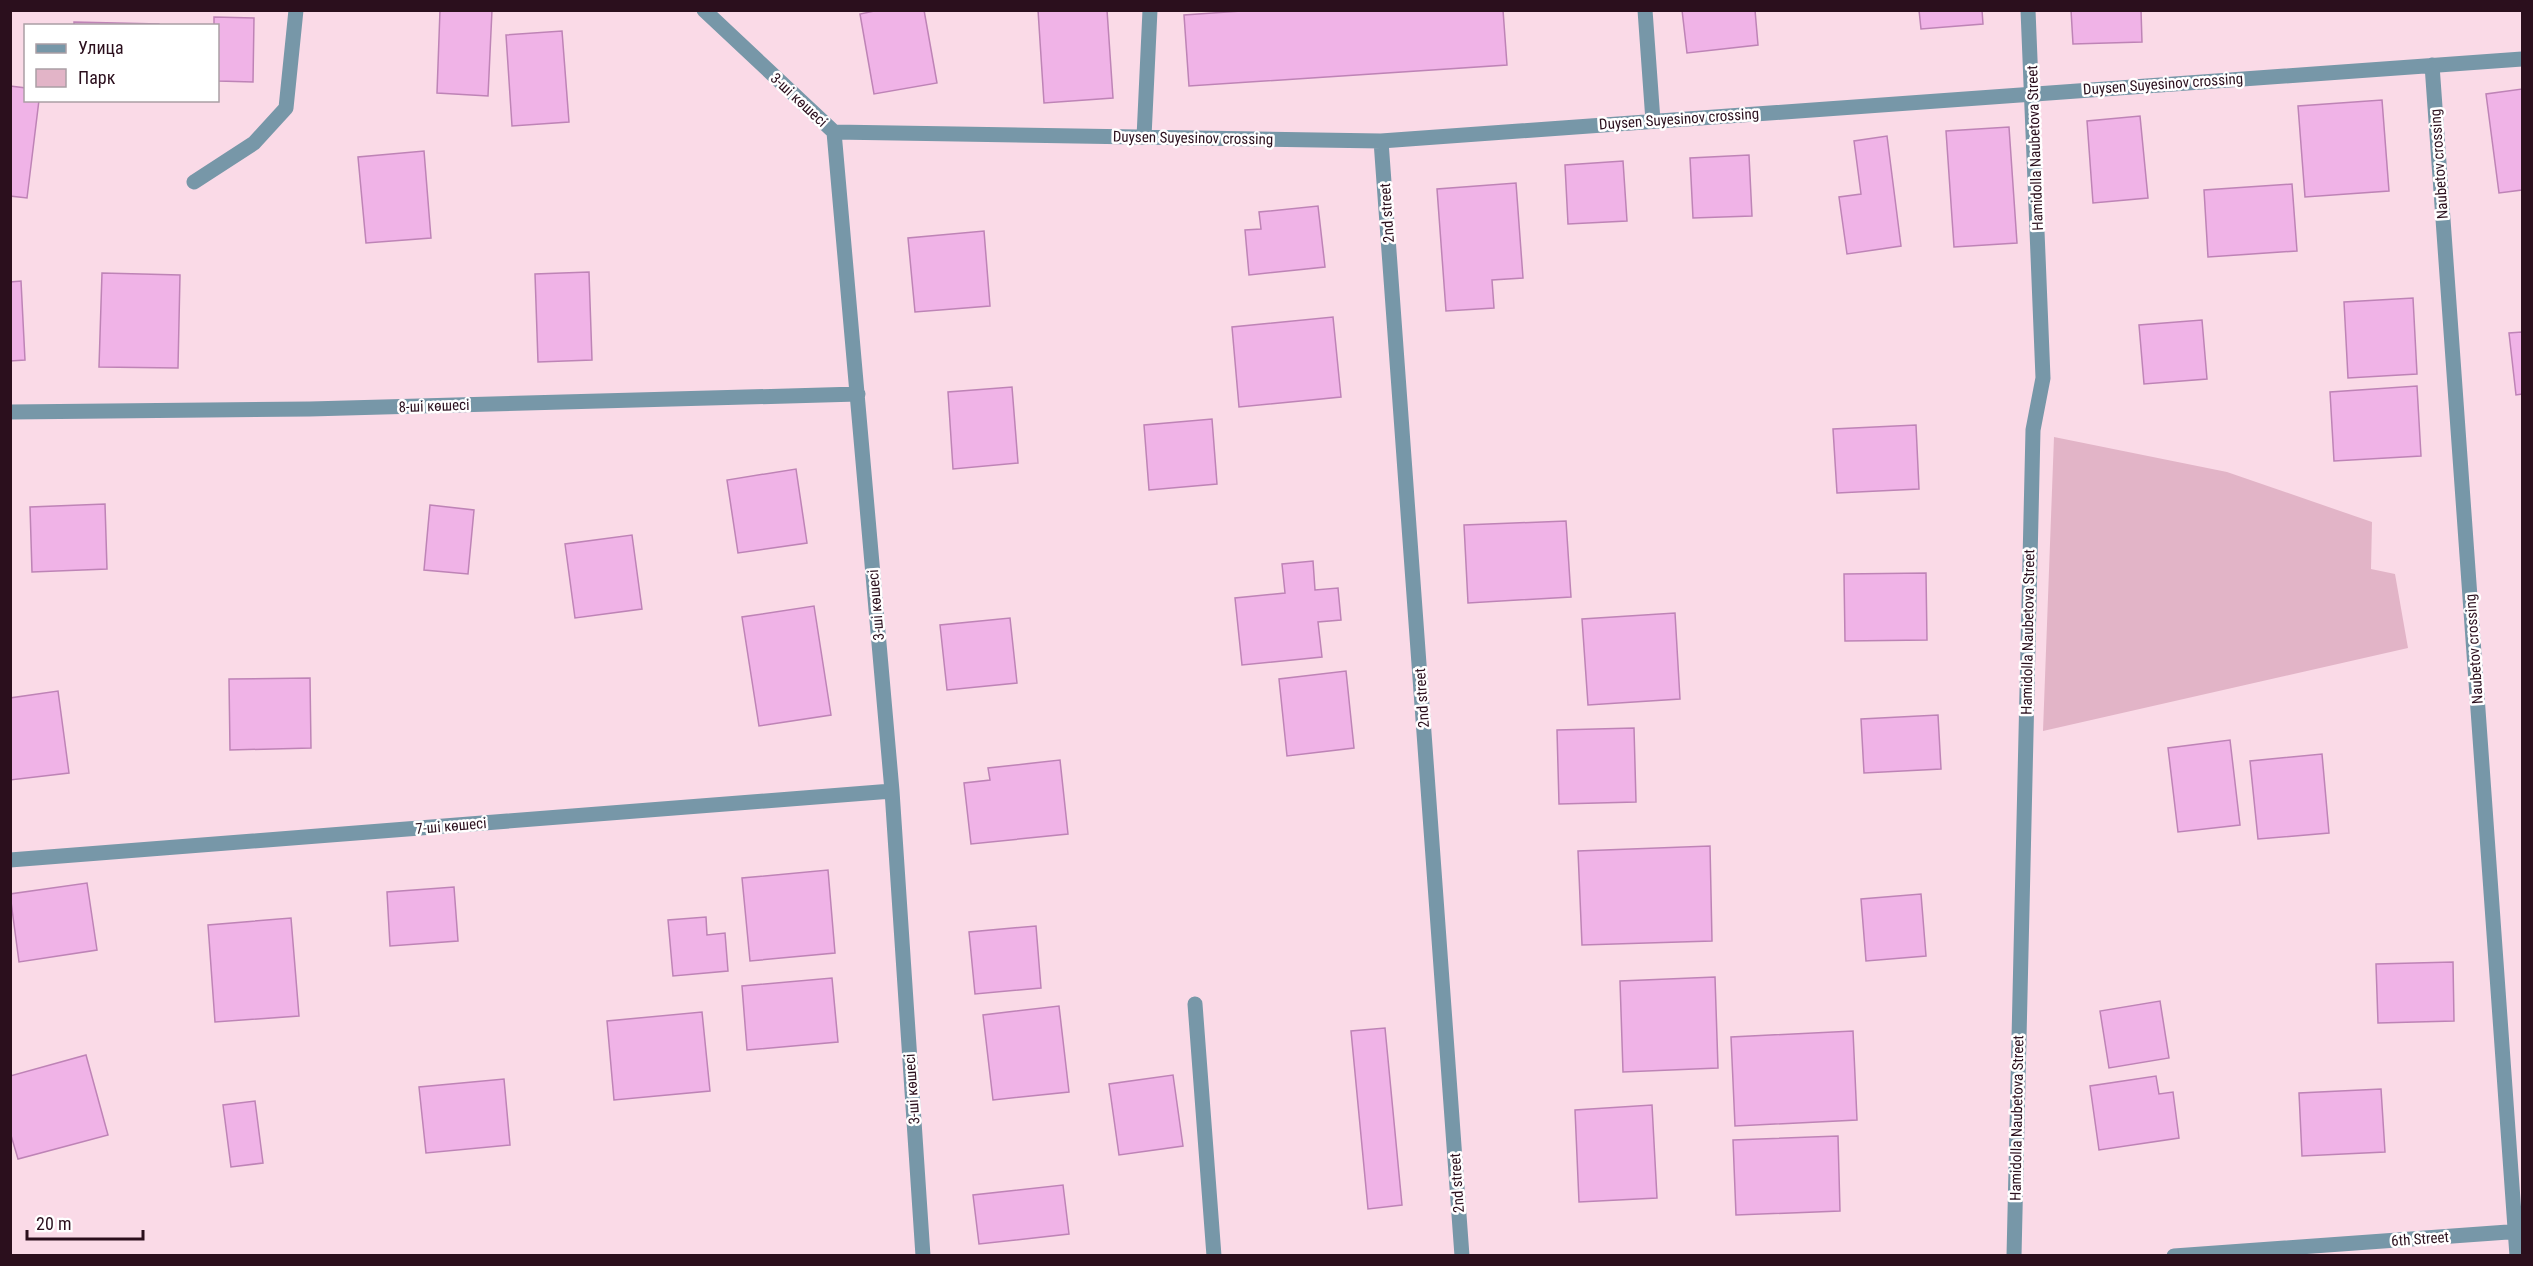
<svg xmlns="http://www.w3.org/2000/svg" width="2533" height="1266" viewBox="0 0 2533 1266" font-family="'Roboto Condensed',sans-serif">
<style>
.green{fill:#e2b4c7}
.building{fill:#f0b3e7;stroke:#be83b6;stroke-width:1.5}
.lines{fill:none;stroke-linecap:round;stroke-linejoin:round}
.minor{stroke:#7797a8;stroke-width:15}
.labels{text-anchor:middle;dominant-baseline:central;stroke-width:5;stroke-linejoin:round;paint-order:stroke}
.street-label{font-size:15px;fill:#2b0f1d;stroke:#fff}
</style>
<rect width="100%" height="100%" fill="#fadae7"/>
<path class="green" d="M2054 437 2227 472 2372 522 2371 569 2395 574 2408 648 2043 731Z"/>
<path class="building" d="M440 10H492L488 96 437 93Z
M879 10H924L937 83 874 94 860 14Z
M1038 10H1107L1113 98 1044 103Z
M1256 10H1503L1507 65 1189 86 1184 15Z
M1682 10H1755L1758 45 1687 53Z
M1919 10H1982L1983 24 1921 29Z
M2071 10H2141L2142 42 2073 44Z
M214 17 254 18 253 82 218 81V26H214Z
M74 22 159 24V26H74Z
M562 31 569 122 512 126 506 35Z
M10 86 26 88V100H39L27 198 10 196Z
M2522 89V190L2499 193 2486 94Z
M2382 100 2389 191 2305 197 2298 106Z
M2140 116 2148 198 2093 203 2087 121Z
M2009 127 2017 243 1954 247 1946 131Z
M1887 136 1901 246 1847 254 1839 197 1861 194 1854 141Z
M424 151 431 238 366 243 358 157Z
M1749 155 1752 216 1693 218 1690 158Z
M1623 161 1627 221 1568 224 1565 165Z
M1516 183 1523 278 1492 280 1494 308 1446 311 1437 189Z
M2292 184 2297 251 2208 257 2204 190Z
M1318 206 1325 267 1249 275 1245 230 1261 229 1259 212Z
M984 231 990 306 915 312 908 238Z
M589 272 592 360 538 362 535 274Z
M102 273 180 275 178 368 99 367Z
M21 281 25 360 10 361V282Z
M2413 298 2417 374 2348 378 2344 302Z
M1333 317 1341 397 1239 407 1232 327Z
M2202 320 2207 379 2144 384 2139 325Z
M2522 332V394L2516 395 2509 333Z
M2417 386 2421 456 2334 461 2330 392Z
M1012 387 1018 463 953 469 948 392Z
M1212 419 1217 484 1149 490 1144 425Z
M1916 425 1919 489 1837 493 1833 429Z
M796 469 807 543 738 553 727 480Z
M105 504 107 569 32 572 30 507Z
M430 505 474 510 468 574 424 570Z
M1566 521 1571 597 1468 603 1464 525Z
M632 535 642 609 575 618 565 544Z
M1313 561 1315 590 1338 588 1341 620 1318 622 1322 657 1242 665 1235 598 1285 593 1282 564Z
M1926 573 1927 640 1845 641 1844 574Z
M814 606 831 715 759 726 742 617Z
M1675 613 1680 699 1588 705 1582 619Z
M1010 618 1017 683 947 690 940 625Z
M1346 671 1354 748 1287 756 1279 679Z
M310 678 311 748 230 750 229 679Z
M58 691 69 773 10 780V698Z
M1938 715 1941 769 1864 773 1861 719Z
M1634 728 1636 802 1559 804 1557 730Z
M2230 740 2240 825 2178 832 2168 748Z
M2322 754 2329 833 2258 839 2250 761Z
M1060 760 1068 834 971 844 964 783 990 780 988 768Z
M1710 846 1712 941 1582 945 1578 851Z
M828 870 835 953 750 961 742 878Z
M87 883 97 950 19 962 10 894Z
M454 887 458 941 390 946 387 892Z
M1921 894 1926 956 1866 961 1861 899Z
M706 917 707 935 725 933 728 971 673 976 668 920Z
M291 918 299 1016 215 1022 208 925Z
M1036 926 1041 988 975 994 969 932Z
M2453 962 2454 1021 2378 1023 2376 964Z
M1715 977 1718 1068 1623 1072 1620 981Z
M832 978 838 1042 747 1050 742 986Z
M2160 1001 2169 1058 2109 1068 2100 1011Z
M1059 1006 1069 1092 993 1100 983 1015Z
M702 1012 710 1091 614 1100 607 1021Z
M1385 1028 1402 1205 1368 1209 1351 1031Z
M1853 1031 1857 1120 1735 1126 1731 1037Z
M86 1055 108 1135 18 1159 10 1132V1076Z
M1173 1075 1183 1146 1119 1155 1109 1084Z
M2156 1076 2159 1094 2173 1092 2179 1138 2099 1150 2090 1086Z
M504 1079 510 1145 426 1153 419 1087Z
M2381 1089 2385 1152 2302 1156 2299 1093Z
M255 1101 263 1163 231 1167 223 1105Z
M1652 1105 1657 1198 1579 1202 1575 1110Z
M1838 1136 1840 1211 1736 1215 1733 1140Z
M1063 1185 1069 1234 979 1244 973 1195Z"/>
<g class="lines">
<path class="minor" d="M704 10 834 132 892 791 923 1256
M1645 10 1653 121
M2432 65 2517 1256
M834 132 1381 141 2522 59
M1144 137 1150 10
M1381 141 1462 1256
M194 182 254 143 286 108 296 10
M10 412 310 409 858 394
M10 860 892 791
M1195 1004 1214 1256
M2014 1256 2033 430 2043 378 2028 10
M2174 1256 2522 1231"/>
</g>
<g class="labels">
<g class="street-label">
<text transform="translate(2163 84) rotate(-4)">Duysen Suyesinov crossing</text>
<text transform="translate(799 100) rotate(43)">3-ші көшесі</text>
<text transform="translate(1679 119) rotate(-4)">Duysen Suyesinov crossing</text>
<text transform="translate(1193 138) rotate(1)">Duysen Suyesinov crossing</text>
<text transform="translate(2035 148) rotate(-92)">Hamidolla Naubetova Street</text>
<text transform="translate(2439 164) rotate(-94)">Naubetov crossing</text>
<text transform="translate(1387 213) rotate(-94)">2nd street</text>
<text transform="translate(434 406) rotate(-2)">8-ші көшесі</text>
<text transform="translate(876 605) rotate(-95)">3-ші көшесі</text>
<text transform="translate(2028 632) rotate(-89)">Hamidolla Naubetova Street</text>
<text transform="translate(2474 649) rotate(-94)">Naubetov crossing</text>
<text transform="translate(1422 698) rotate(-94)">2nd street</text>
<text transform="translate(451 826) rotate(-5)">7-ші көшесі</text>
<text transform="translate(912 1089) rotate(-94)">3-ші көшесі</text>
<text transform="translate(2017 1118) rotate(-89)">Hamidolla Naubetova Street</text>
<text transform="translate(1457 1183) rotate(-94)">2nd street</text>
<text transform="translate(2420 1239) rotate(-4)">6th Street</text>
</g>
</g>
<rect width="2533" height="1266" fill="none" stroke="#2b0f1d" stroke-width="24"/>
<rect x="24" y="24" width="195" height="78" fill="#ffffff" stroke="#aa9fa5" stroke-width="1.5"/>
<rect x="36" y="44" width="30" height="9" fill="#7797a8" stroke="#aa9fa5" stroke-width="1.5"/>
<text x="78" y="54" font-size="18" fill="#2b0f1d">Улица</text>
<rect x="36" y="69" width="30" height="18" fill="#e2b4c7" stroke="#aa9fa5" stroke-width="1.5"/>
<text x="78" y="84" font-size="18" fill="#2b0f1d">Парк</text>
<path d="M27 1230v9h116v-9" fill="none" stroke="#2b0f1d" stroke-width="3"/>
<text x="36" y="1230" font-size="18" fill="#2b0f1d" stroke="#ffffff" stroke-width="4.5" paint-order="stroke">20 m</text>
</svg>
